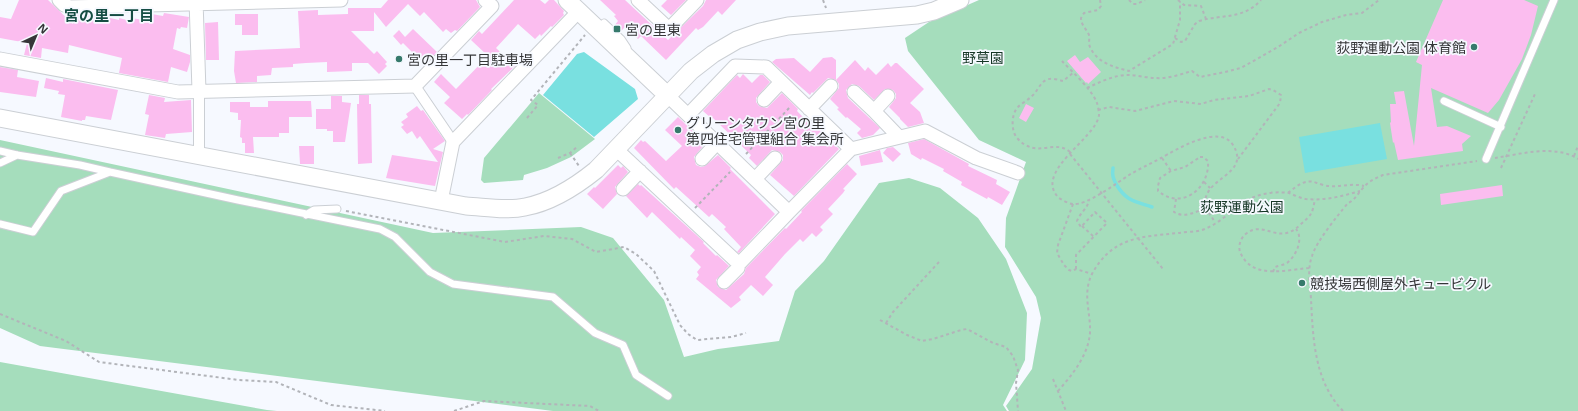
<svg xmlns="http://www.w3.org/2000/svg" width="1578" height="411" viewBox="0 0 1578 411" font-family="'Open Sans','Noto Sans JP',sans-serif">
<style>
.green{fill:#a5ddbc}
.water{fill:#79e0e0}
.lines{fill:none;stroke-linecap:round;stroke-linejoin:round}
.stream{stroke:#79e0e0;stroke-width:3.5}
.building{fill:#fbbdef}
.service-casing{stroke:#cbcfd4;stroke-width:9}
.pedestrian-casing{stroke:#cbcfd4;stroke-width:12}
.minor-casing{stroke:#cbcfd4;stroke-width:15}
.tertiary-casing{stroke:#cbcfd4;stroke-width:19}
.path{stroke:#b2b4b9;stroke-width:2;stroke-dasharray:3 3;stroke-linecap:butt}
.service{stroke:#fff;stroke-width:7}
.pedestrian{stroke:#fff;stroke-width:10}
.minor{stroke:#fff;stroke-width:13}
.tertiary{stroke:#fff;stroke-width:17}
.poi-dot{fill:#367a6c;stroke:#f6f9ff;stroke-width:1.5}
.labels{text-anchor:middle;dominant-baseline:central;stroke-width:3.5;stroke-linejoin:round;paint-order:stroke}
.poi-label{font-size:14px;fill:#353638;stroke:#f6f9ff;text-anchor:start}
.park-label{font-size:14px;fill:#153625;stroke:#f6f9ff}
.neighbourhood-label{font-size:15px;font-weight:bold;fill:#154d43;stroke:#f6f9ff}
</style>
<rect width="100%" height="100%" fill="#f6f9ff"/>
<path class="green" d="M979 0H1578V411H1009L1006 406 1032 369 1041 318 1036 297 1005 247 1006 218 1026 162 979 140 908 51 905 38 929 22Z
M539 93 595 139 571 157 547 168 524 175 523 180 484 183 481 180 484 158Z
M0 140 433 233 581 227 613 238 664 300 684 357 718 349 779 341 795 291 824 261 879 183 909 178 940 188 978 218 1006 259 1027 313 1025 360 1003 405 1007 411H553L40 346 0 328Z
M0 362 267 410 277 411H0Z"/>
<path class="water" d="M584 52 635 89 638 99 594 137 543 95 577 54Z
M1380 123 1387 159 1305 173 1299 137Z"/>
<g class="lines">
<path class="stream" d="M1113 168C1112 175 1113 178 1116 184 1126 201 1134 201 1152 207"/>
</g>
<path class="building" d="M19 0H48L73 24 74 15 92 14 119 20V18L131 21V18L144 20 146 13 163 16 164 13 189 17 187 28 181 27 180 29 177 28 173 49 190 55V62L187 72 171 67 168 82 119 73 122 58 69 45 68 53 42 48 41 58 24 55 27 43 0 38V17L11 19Z
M388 0H476L480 7 457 31 455 30 451 33 446 29 443 32 424 12 420 16 408 4 386 27 374 12V31H351L374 54 377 51 387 62 385 64 387 66 379 74 368 63H352V71L327 72V62L306 63 293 64V67L272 68 271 75 257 76V82L236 83 234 71 235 51 300 48 298 11 318 10V15L348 14V8H381Z
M514 0H540L545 4 549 0H554L564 11 563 13 564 15 552 27 551 26 541 36 540 34 535 39 518 24 496 48 515 66 491 89 492 90 468 115 467 114 462 119 444 103 450 97 434 82 441 74 456 89 488 56 471 40 479 31 482 34Z
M600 0H625L668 40 703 6 706 0H736L722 15 718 11 703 27 698 30 696 28 666 60 641 36 638 39 625 27 620 32 614 26 618 21 614 16 616 15Z
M667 0H686L671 15 661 6Z
M1443 0H1524L1538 6 1531 35 1522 59 1499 100 1488 113 1431 88 1437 127 1447 126 1471 136 1462 144 1463 151 1398 160 1394 142 1393 143 1390 123 1391 122 1390 104H1396L1394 92 1404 91 1414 146 1422 65 1416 62Z
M235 14H258V35H242V25H235Z
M218 22 219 60H206L205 23Z
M413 29 437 52 431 58 426 54 420 60 403 43 401 45 393 36 399 30 405 37Z
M1075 55 1080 62 1088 57 1101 72 1088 84 1087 82 1086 83 1067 61Z
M832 57 836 60V80L855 60 865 71 868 67 876 75 888 63 891 67 895 63H897L924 89 910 103 920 112 924 123 908 127 900 119V118L889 107 896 98V94L893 90 885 89 874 100 859 86 852 84 846 90 848 98 880 128 873 135 862 138 857 133 861 129 847 117 846 118 837 109 839 108 830 99 839 88V84L836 80 828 78 813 93 812 92 810 95 772 62 776 59 794 58 810 72 823 58Z
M0 67 18 70 17 77 39 81 36 97 0 92Z
M743 74 752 83 760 75H763L770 82 756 98V102L759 106 767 108 782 93 798 109 797 111 810 124 812 122 839 149 794 196 770 175 783 160V155L780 152 772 150 757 166 749 158 751 155 713 118 712 119 703 111 737 75 740 78Z
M46 78 63 82V79L118 90 111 120 86 116 85 120H82V121L61 117 65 95 58 94 59 91 44 88Z
M149 95 165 98 164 102 191 100 192 132 166 134 165 138 145 135 149 115 145 114Z
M359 95H369V104H371L372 163 358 164 357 104H359Z
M331 96H342V102L351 103 345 142H333V131H327V129H316V109H331Z
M268 101H311L312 117H289V133H279V137H253L254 153H245V143H242V138L240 137 241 120H238V113L230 112V102H250V107H268Z
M1026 104 1034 108 1026 122 1019 118Z
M417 106 421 111 423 110 445 141 433 149 443 152 435 186 386 178 392 155 438 162 420 136 417 139 412 131 407 134 401 127 404 125 401 122 408 117 406 114Z
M678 117 704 142 701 144 703 146 694 157 696 165 701 167 705 166 718 155 731 168 730 169 775 214 739 253 737 252 741 247 724 229 726 227 712 214 709 217 676 187 674 189 634 148 641 140 643 142 645 141 666 161 682 146 665 130Z
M924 139 969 164 968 166 997 180 996 184 1010 192 1002 205 988 197 987 199 961 185 962 182 943 171 944 169 922 158 921 160 911 154 908 143Z
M299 146H314V164H300Z
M893 147 901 154 893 162 883 153 887 148Z
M880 150 883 162 861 166 859 156Z
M847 164 857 174 843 189 845 190 843 193 828 209 833 214 820 227 823 230 816 237 812 233 803 242 800 239 785 254 765 277 773 285 763 296 751 285 739 297 741 300 731 308 696 279 699 275 697 272 701 267 690 256 695 250 681 237 680 239 652 212 647 218 626 196 638 184 640 186 641 185 704 242 703 243 716 256 717 255 729 266 716 280 718 287 726 290 744 274 746 268 785 228 786 229 802 212 801 211Z
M618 165 621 168 623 166 628 172 615 187 617 194 603 209 587 194 594 187 595 188Z
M1502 185 1503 196 1441 205 1440 194Z"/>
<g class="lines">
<defs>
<path id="service" d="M604 23 621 39 627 48
M1444 101 1501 127
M0 151 17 155 80 165 110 172
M1486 159 1554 0
M0 163 17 155
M306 215 314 210 337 209
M0 224 33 232 61 191 110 172 238 200 380 229 395 237 430 272 453 284 553 297 595 333 623 345 636 375 668 396"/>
<path id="pedestrian" d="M415 86 453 142
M199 91V155"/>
<path id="minor" d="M59 0 64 5 70 7 341 0
M196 0 199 91
M638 0 669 29 697 0
M0 59 178 92 415 86 492 6 485 0
M854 92 874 111
M667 95 789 212 851 149 925 131 976 158 1018 173
M888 96 874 111 899 137
M764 100 781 82
M809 109 831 86
M688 115 735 66 766 67 851 149
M616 149 739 264 789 212
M702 159 717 143
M755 179 775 158
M623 189 640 171
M441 201 453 142 579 11
M724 282 738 268 739 264"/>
<path id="tertiary" d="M567 0 667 95
M0 118 466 206C485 207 507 211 525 207 552 202 575 187 596 170L691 71 713 54 737 40 760 32 788 26 917 15 934 11 960 0"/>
</defs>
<use href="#service" class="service-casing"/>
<use href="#pedestrian" class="pedestrian-casing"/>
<use href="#minor" class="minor-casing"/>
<use href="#tertiary" class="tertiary-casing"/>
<path class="path" d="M823 0 826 8
M1100 0 1101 6 1098 10 1084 13 1081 18C1081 25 1086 28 1089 35 1090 39 1088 43 1090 47 1097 63 1114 67 1129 71L1173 44 1180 20V2
M1129 0 1133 4H1137L1145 0
M1178 0 1184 5 1201 6 1206 19
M1175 38 1181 42 1185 41 1195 24 1199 21C1222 14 1243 20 1261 0
M1062 61C1072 72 1091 88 1097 103 1098 106 1099 112 1099 115 1097 138 1032 172 1059 198 1062 200 1069 204 1073 204 1086 206 1117 183 1129 175 1139 169 1150 164 1161 158 1176 150 1219 123 1233 145 1253 177 1195 178 1207 210 1209 214 1213 218 1215 223
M1087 88C1100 82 1114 75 1128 75 1137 75 1147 78 1156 78 1169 79 1181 74 1192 71L1200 77 1225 72 1241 68 1278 47 1299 33 1322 22 1346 15 1362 13 1379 0
M1098 110 1109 107 1135 111 1174 101 1201 104 1214 100 1249 96 1269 89 1273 90 1281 95 1280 103 1238 159
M527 118 538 105 531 100 585 35
M1070 152C1054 138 1037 160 1017 138 1011 131 1011 114 1018 107 1022 103 1028 100 1032 96 1037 92 1040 83 1046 80 1051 77 1058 80 1063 81L1073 73
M570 153 579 166
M746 154 791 106
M1070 154 1163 269
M1574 156 1578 146
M1200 157H1203L1208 161C1210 188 1182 211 1158 191V186L1160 178 1171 171 1185 167Z
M558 158 570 153 578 146
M1162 158 1171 171
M1495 158C1521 154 1555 144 1578 159
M1501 168 1535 94
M1204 182 1210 188
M1288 193C1297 186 1305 178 1317 183 1320 184 1325 186 1329 186 1341 187 1352 183 1364 186
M1176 199 1174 212C1185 219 1196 211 1207 208
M1073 204 1058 245 1057 253 1064 265 1069 270 1072 271 1076 269 1092 274
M695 208 730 172
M346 211 505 242 544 236 572 239 596 252 624 247 636 254 654 271 680 325 688 334 697 340 731 337 746 333
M1082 226 1094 237
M1309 268C1285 270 1252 280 1240 252 1238 245 1241 237 1247 233 1265 220 1278 246 1300 225 1312 214 1312 215 1315 199
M1076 269V255L1107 223 1095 212 1081 227 1077 221C1080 213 1088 208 1089 200
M1273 272 1275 267C1278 266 1283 265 1287 263 1296 256 1304 239 1296 229
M0 314 66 341 99 362 239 380 276 382 331 405 385 411
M880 320 907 335 922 341 933 339 961 330 967 329 993 343 1006 347 1013 356 1018 370 1016 383 1018 411
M886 323 893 312 939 262
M1053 379 1066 411
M1058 391C1072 375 1088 356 1090 333 1091 313 1082 294 1092 274 1112 237 1140 237 1178 233 1185 232 1194 232 1202 230 1226 222 1238 199 1264 194 1272 192 1281 192 1289 193 1294 195 1300 198 1306 199 1324 201 1343 196 1360 191
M454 411 484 401 590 406 599 411
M1343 411C1314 381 1313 338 1311 299 1310 284 1307 270 1312 256 1316 242 1338 215 1348 203 1355 200 1358 193 1364 187 1369 181 1376 178 1383 175L1477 161"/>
<use href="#service" class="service"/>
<use href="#pedestrian" class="pedestrian"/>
<use href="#minor" class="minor"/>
<use href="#tertiary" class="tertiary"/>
</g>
<g class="poi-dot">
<rect x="613" y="25" width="8" height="8" rx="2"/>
<circle cx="1474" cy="47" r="4"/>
<circle cx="399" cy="59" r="4"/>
<circle cx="678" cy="130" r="4"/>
<circle cx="1302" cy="283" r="4"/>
</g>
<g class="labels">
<g class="poi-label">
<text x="625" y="29">宮の里東</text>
<text x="1466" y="47" text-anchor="end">荻野運動公園 体育館</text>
<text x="407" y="59">宮の里一丁目駐車場</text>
<text x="686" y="122">グリーンタウン宮の里<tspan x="686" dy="16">第四住宅管理組合 集会所</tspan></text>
<text x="1310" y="283">競技場西側屋外キュービクル</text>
</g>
<g class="park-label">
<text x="983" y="57">野草園</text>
<text x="1242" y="206">荻野運動公園</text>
</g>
<g class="neighbourhood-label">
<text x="109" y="15">宮の里一丁目</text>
</g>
</g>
<g transform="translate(36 36) rotate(44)" stroke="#f6f9ff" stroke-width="3" paint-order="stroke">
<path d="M0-3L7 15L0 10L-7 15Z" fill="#353638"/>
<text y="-6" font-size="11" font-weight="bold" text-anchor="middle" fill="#353638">N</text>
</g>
</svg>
